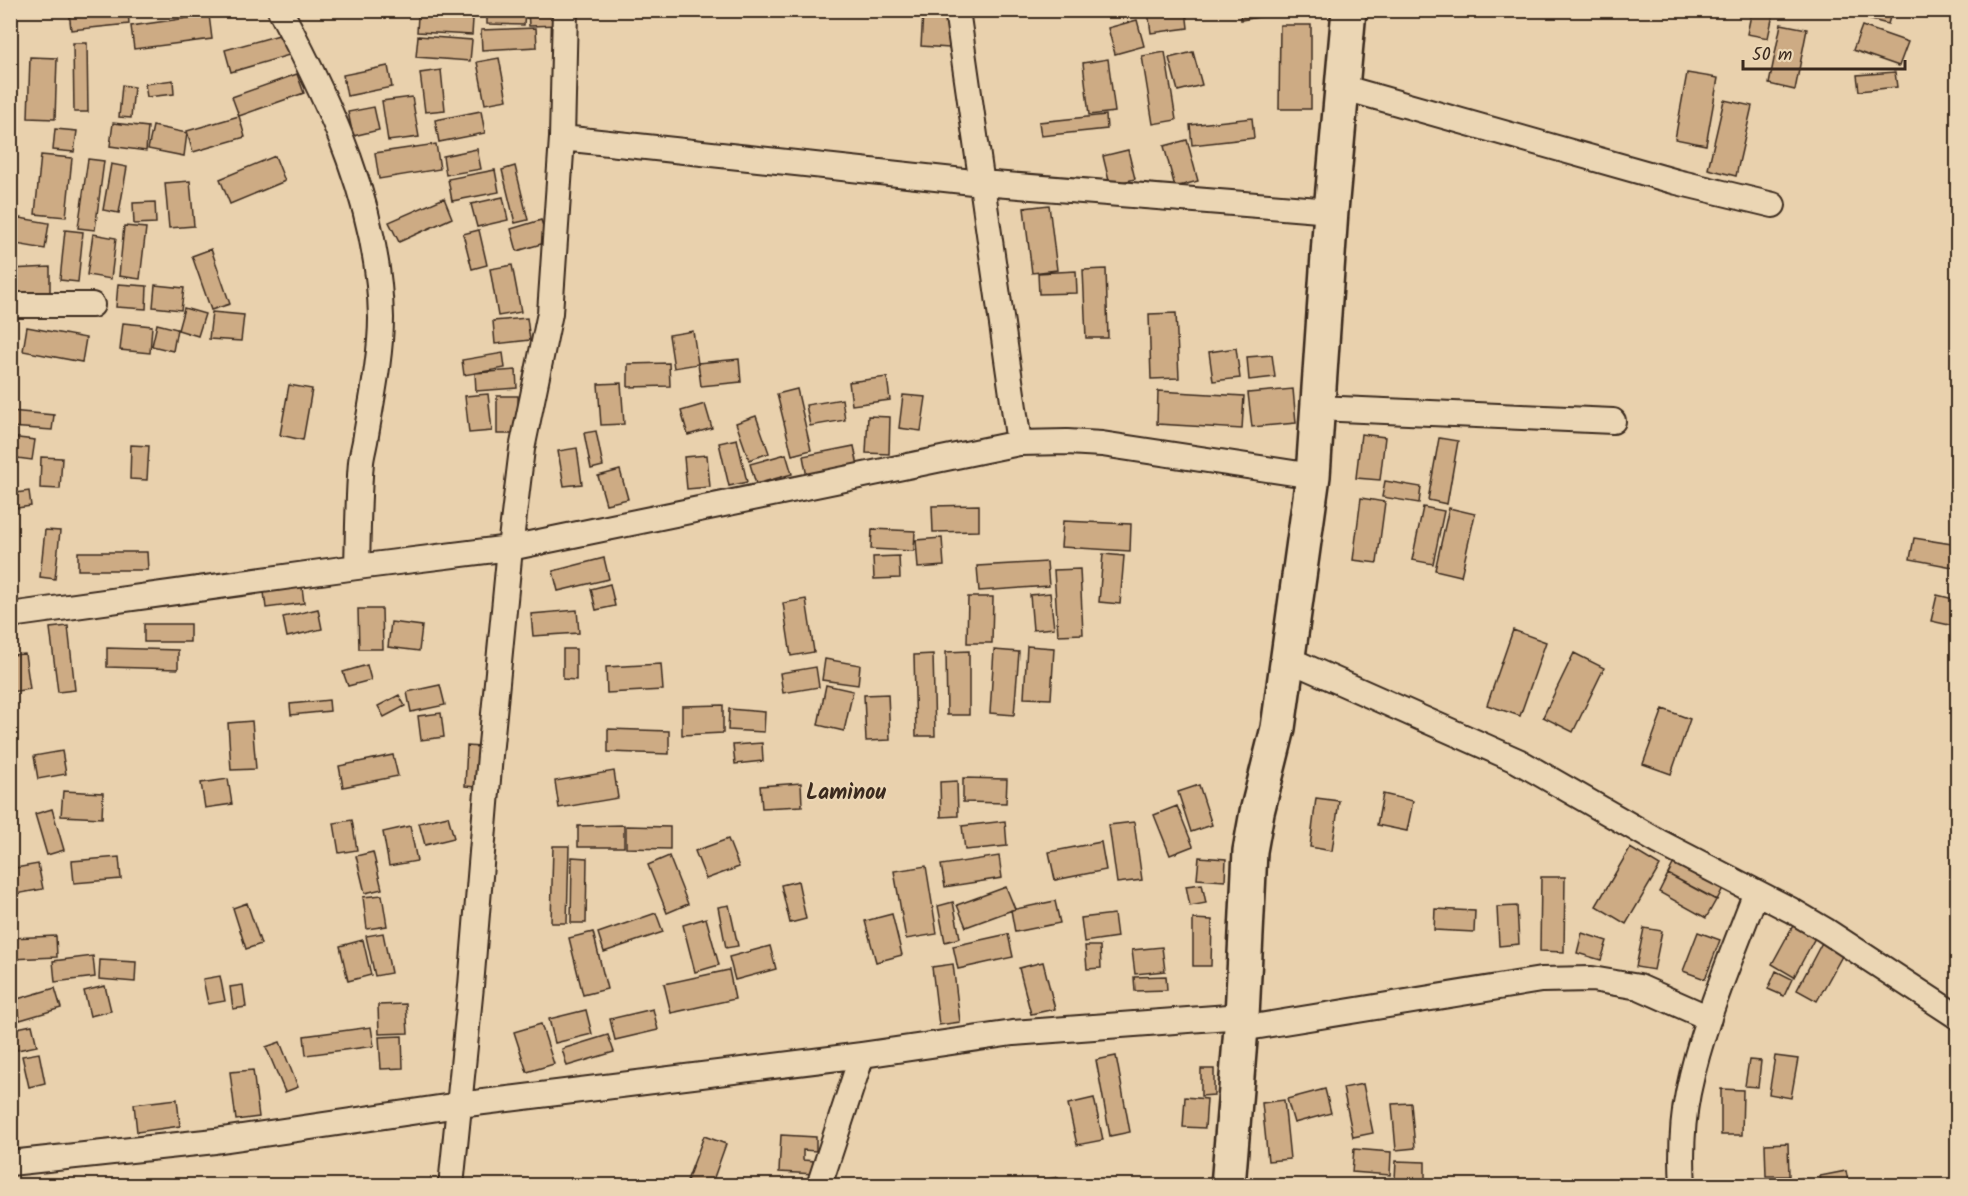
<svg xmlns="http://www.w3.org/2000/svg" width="1968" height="1196" viewBox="0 0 1968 1196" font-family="Kalam,sans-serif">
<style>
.building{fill:#cdab84;stroke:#3b2a1e;stroke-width:1.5}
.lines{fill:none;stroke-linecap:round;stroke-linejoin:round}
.street-casing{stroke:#3b2a1e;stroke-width:28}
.secondary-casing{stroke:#3b2a1e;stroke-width:38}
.street{stroke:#ebd6b4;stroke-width:24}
.secondary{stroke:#ebd6b4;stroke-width:33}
.labels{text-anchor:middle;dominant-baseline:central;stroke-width:4.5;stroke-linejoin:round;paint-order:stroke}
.district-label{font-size:22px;font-weight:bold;fill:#3b2a1e;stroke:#ebd6b4}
</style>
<rect width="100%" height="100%" fill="#e9d1ad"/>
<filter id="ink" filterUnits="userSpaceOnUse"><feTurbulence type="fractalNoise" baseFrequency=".0167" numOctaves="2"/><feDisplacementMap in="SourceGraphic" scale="12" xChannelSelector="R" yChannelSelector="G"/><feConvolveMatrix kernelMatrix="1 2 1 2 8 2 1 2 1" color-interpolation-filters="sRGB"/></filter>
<g filter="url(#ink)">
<path class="building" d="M69 10H128L129 24 71 30Z
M487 10H525L524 25 487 24Z
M528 10H560L561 25 529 26Z
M1110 10H1132V13L1110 14Z
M1186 10 1188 28 1151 33 1148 11Z
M1240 10H1286L1287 12 1241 20Z
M1752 10H1774L1768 38 1747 34Z
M1856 10H1892L1888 24 1855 16Z
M923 12 951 15 949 48 921 46Z
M209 15 212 39 134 49 131 26Z
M418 16 473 19 472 35 417 32Z
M1137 20 1144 46 1115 54 1108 28Z
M1781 24 1807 29 1795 90 1769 84Z
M1280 25H1311V109H1279Z
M1862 26 1908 42 1899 66 1853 50Z
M536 28 537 47 482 50 481 30Z
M290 32 296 53 231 72 225 50Z
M418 36 472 40 470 61 416 57Z
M73 43H87L88 112H74Z
M1165 52 1176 120 1153 124 1142 56Z
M1193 52 1202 85 1178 91 1169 58Z
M30 57 57 58 55 119 28 118Z
M499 58 507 100 485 104 477 62Z
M1108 59 1115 112 1089 115 1083 63Z
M388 66 392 87 347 96 343 75Z
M441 70 445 110 425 112 420 73Z
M1895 72 1897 87 1859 91 1857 75Z
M1687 73 1718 78 1706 145 1675 139Z
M297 74 304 93 239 116 232 97Z
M173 80 174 94 147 97 145 84Z
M122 85 134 87 131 118 119 117Z
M412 97 419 137 388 141 382 101Z
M1724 100 1752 106 1736 176 1708 169Z
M374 107 379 130 353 136 348 112Z
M481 111 485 133 439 142 435 120Z
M1106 115 1107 129 1041 136 1039 122Z
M239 116 245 137 193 152 187 131Z
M1252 118 1254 138 1192 145 1190 125Z
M113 123 148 127 146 151 110 146Z
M153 126 187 133 184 156 148 149Z
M55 129 77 131 74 152 53 150Z
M1187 140 1198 181 1175 187 1164 146Z
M436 144 440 169 379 179 375 153Z
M477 149 481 169 446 175 443 156Z
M1128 150 1135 179 1110 185 1103 156Z
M41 155 72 158 66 217 35 214Z
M275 156 285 181 230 204 220 179Z
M88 159 104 161 95 230 78 228Z
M111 164 127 167 119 213 103 210Z
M515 166 528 220 515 223 502 170Z
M495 170 499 192 452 201 448 179Z
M190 181 194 226 169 228 165 183Z
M503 197 508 220 477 227 471 204Z
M444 198 452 218 399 242 389 222Z
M155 202 156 223 134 224 133 203Z
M1049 205 1057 270 1032 273 1024 208Z
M14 217 49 223 45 249 10 243Z
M541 220 548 242 517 251 511 229Z
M124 226 146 228 140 279 119 276Z
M65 230 83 232 78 282 60 280Z
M479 230 487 265 472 269 463 234Z
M93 234 116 238 111 279 87 275Z
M211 249 230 304 211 310 192 256Z
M512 265 521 312 498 316 490 269Z
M50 267V292L10 293V269Z
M1106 269 1108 338H1086L1083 270Z
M1076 271 1077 293 1039 294 1038 273Z
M118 284 147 286 146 309 116 307Z
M155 285 184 288 181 310 153 307Z
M184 308 205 314 198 336 178 330Z
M212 312 244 315 241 341 209 339Z
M1176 313 1179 378 1151 379 1149 314Z
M527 318 530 340 495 344 493 321Z
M123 323 152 326 150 353 120 350Z
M157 324 177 329 173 351 152 346Z
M27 327 86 338 82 362 23 351Z
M693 331 698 364 674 368 669 335Z
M1236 348 1240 378 1213 381 1209 352Z
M503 353 505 368 464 375 462 360Z
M1272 355 1275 377 1249 380 1247 357Z
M739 359 741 382 701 386 698 363Z
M669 363 670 386 628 387V364Z
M516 370 517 388 476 391 475 373Z
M887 377 890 400 852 405 849 382Z
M621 383 624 424 601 425 598 384Z
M289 385 312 389 303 440 280 435Z
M797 389 811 450 792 455 777 394Z
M1293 389 1296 423 1252 427 1248 393Z
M1158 391 1244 396 1242 429 1157 424Z
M488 394 492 431 469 433 465 396Z
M903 395 926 397 921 431 899 428Z
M497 396H518L519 434H497Z
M842 399 845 420 810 426 806 405Z
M705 404 712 428 688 435 681 411Z
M10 411 54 415 52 430 10 427Z
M756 416 769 453 749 460 736 423Z
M868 416 890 417 889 454 866 453Z
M596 431 603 466 591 469 584 433Z
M1361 434 1385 437 1380 480 1356 478Z
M10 437 35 440 32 460 10 457Z
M1439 438 1458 441 1447 504 1428 500Z
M737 439 747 482 729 486 719 443Z
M131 445 149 446 147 480 130 479Z
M854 446 858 466 807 477 803 456Z
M577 448 582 484 564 486 558 451Z
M786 454 792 474 756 484 750 464Z
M707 455 710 487 687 489 684 457Z
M41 457 62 458 60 489 40 488Z
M620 470 628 499 606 504 598 476Z
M1385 481 1421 487 1419 503 1382 497Z
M29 491 31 506 10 509V494Z
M1361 498 1385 502 1377 563 1353 560Z
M979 505V531L933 532 932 506Z
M1423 507 1444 511 1433 564 1412 560Z
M1449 508 1475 514 1461 576 1435 570Z
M1063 521 1131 524 1130 551 1061 547Z
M872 529 915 531 914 551 871 549Z
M45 530 60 531 55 579 40 577Z
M942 538 944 566 918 568 916 540Z
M1914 538 1958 545V568L1910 559Z
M78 552H147L148 570H78Z
M1103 554 1124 556 1120 604 1099 602Z
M899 556 900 578 874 579 873 557Z
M604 558 609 579 558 591 553 571Z
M1047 562 1049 586 979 591 977 566Z
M1080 569 1083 634 1058 635 1054 570Z
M610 584 615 606 596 610 591 589Z
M302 587 304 603 266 608 264 592Z
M1050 593 1054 628 1033 630 1030 595Z
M1937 595 1958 600 1954 626 1931 621Z
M968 597H993L992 643H967Z
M806 599 814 652 791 656 783 603Z
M318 609 322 629 287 637 283 617Z
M358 609H382L383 649H359Z
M577 610 579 633 533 636 531 614Z
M391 622 422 626 419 651 388 647Z
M144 624H190V642H144Z
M68 626 75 690 58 692 50 628Z
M1513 630 1546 642 1520 716 1487 705Z
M1027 646 1054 648 1051 699 1024 698Z
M107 648 178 650V669L107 667Z
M563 649H576V680L563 679Z
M994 650 1019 652 1014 715 990 713Z
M969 651V715H947L946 652Z
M1574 653 1604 668 1573 732 1543 717Z
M25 654 30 689 10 692V655Z
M933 654 935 736H916L914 655Z
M825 659 860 665 858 685 822 680Z
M661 664 663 690 607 693 606 667Z
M367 665 371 680 348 686 343 672Z
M816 667 819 687 783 693 780 673Z
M440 685 445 705 411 712 407 692Z
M826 685 853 691 844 731 818 725Z
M888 694 890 740 866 741 864 695Z
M399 695 405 706 384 717 378 706Z
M329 700 330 711 291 715 290 704Z
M723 705V733L682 735V706Z
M729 709 765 712 764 732 728 730Z
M1663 709 1690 719 1671 774 1643 764Z
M441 713 444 737 421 740 418 716Z
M252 721 256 769 231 770 228 723Z
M608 729 669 731V754L608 752Z
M762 743 763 761 735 764 733 745Z
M467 746 480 747 477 787 465 786Z
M62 751 66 774 38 779 34 756Z
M393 755 398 776 343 787 339 766Z
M10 758H18L17 790H10Z
M614 771 618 798 559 808 555 781Z
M963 778 1007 779 1006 803 963 802Z
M228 779 232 804 205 808 201 783Z
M957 781 958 816 941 817 940 782Z
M801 783 802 806 762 808 760 786Z
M1199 785 1212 825 1191 832 1178 792Z
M63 791 103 793 102 818 61 816Z
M1383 794 1413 801 1407 831 1377 825Z
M1316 798 1339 801 1332 851 1310 847Z
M1177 806 1193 846 1170 855 1154 815Z
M52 809 64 850 47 855 35 814Z
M448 816 454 838 425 845 419 823Z
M352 820 357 850 339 853 334 823Z
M1005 821 1007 846 965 850 962 826Z
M1134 822 1142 880 1117 883 1109 825Z
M624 825V847H578V826Z
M410 826 417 861 389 866 383 832Z
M626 826 670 827V849L626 848Z
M728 839 739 867 706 879 695 851Z
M1101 842 1106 870 1055 880 1049 852Z
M553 846H569L567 923H551Z
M1630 848 1660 866 1626 924 1596 906Z
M373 852 382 889 365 893 356 856Z
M669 856 688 904 667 913 648 865Z
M999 856 1002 878 945 887 941 865Z
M119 857 121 879 74 883 72 861Z
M572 857 587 858 586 923H571Z
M1199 857 1226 859 1225 881 1197 879Z
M1677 857 1725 884 1717 900 1668 874Z
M38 864 43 889 10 895V869Z
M926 866 937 934 906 939 894 871Z
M1668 874 1716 900 1706 918 1659 892Z
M1541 877H1565L1564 952 1540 951Z
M798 881 806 919 790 923 781 885Z
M1202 884 1206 903 1190 906 1186 886Z
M1006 887 1015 909 966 927 957 905Z
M382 895 387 926 367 929 363 897Z
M1055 901 1060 923 1015 932 1011 910Z
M953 902 960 938 945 942 938 906Z
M247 903 261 944 246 949 233 908Z
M729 905 738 946 726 948 718 907Z
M1517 906 1519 944 1499 946 1497 907Z
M1435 909 1475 911 1474 932 1434 930Z
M656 913 663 932 604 952 598 933Z
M892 914 902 955 876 962 865 921Z
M1114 914 1117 937 1084 942 1081 918Z
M706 918 719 965 695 972 683 925Z
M1193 919 1212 920 1211 966H1193Z
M1795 922 1817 934 1794 977 1772 964Z
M1644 928 1662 931 1654 970 1636 967Z
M593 932 607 989 583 995 569 938Z
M1698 932 1720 940 1705 979 1683 971Z
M383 933 391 973 375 976 366 936Z
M1582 933 1607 941 1601 960 1577 953Z
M1008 934 1013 957 958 969 953 946Z
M1826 935 1847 947 1817 1001 1797 990Z
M56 936 57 957 11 959 10 938Z
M363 940 371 975 348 981 340 946Z
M770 946 776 969 735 980 729 957Z
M1085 946H1100L1101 968 1087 969Z
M1162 947 1165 971 1135 974 1132 950Z
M93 956 95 977 55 982 53 961Z
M100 960 136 962 135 982 99 979Z
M1043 962 1055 1009 1031 1014 1019 968Z
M953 964 960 1022 939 1025 932 967Z
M729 970 735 999 671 1013 664 984Z
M1776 971 1792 979 1784 996 1768 989Z
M220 976 225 1001 208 1004 203 979Z
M1166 976 1167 990 1135 991 1134 977Z
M243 985 246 1007 233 1009 230 987Z
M105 986 111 1011 90 1016 84 991Z
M55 988 61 1008 20 1020 14 1000Z
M406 1004 408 1033 379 1034 378 1005Z
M653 1009 658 1030 615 1040 610 1019Z
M586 1010 592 1034 555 1043 549 1019Z
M541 1024 554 1064 527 1072 514 1032Z
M32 1025 37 1046 17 1050 12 1029Z
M371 1027 374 1046 306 1055 304 1036Z
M608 1035 614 1052 567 1066 562 1049Z
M402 1036 403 1068 381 1069 379 1037Z
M280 1042 298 1087 285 1092 266 1047Z
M39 1053 45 1083 29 1087 22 1056Z
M1116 1056 1130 1132 1110 1136 1096 1060Z
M1775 1056 1798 1059 1791 1098 1769 1094Z
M1749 1060 1761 1061 1758 1087 1745 1086Z
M1201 1069H1214V1095L1201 1096Z
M253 1070 259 1117 236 1120 230 1072Z
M1363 1084 1373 1133 1353 1137 1343 1088Z
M1325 1089 1331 1113 1294 1123 1287 1099Z
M1721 1089 1743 1090 1742 1135H1721Z
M1185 1097 1207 1099 1205 1128 1183 1127Z
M1094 1098 1103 1140 1077 1145 1068 1104Z
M177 1099 180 1126 137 1132 134 1104Z
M1284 1100 1290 1159 1268 1161 1262 1103Z
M1411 1103 1415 1148 1396 1150 1392 1104Z
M781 1135 816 1137V1151L803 1150V1160L815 1161V1174L779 1172Z
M704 1136 726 1144 711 1186H685Z
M1788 1143 1789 1176H1766L1765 1144Z
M1354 1149 1391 1152 1390 1175 1352 1172Z
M1396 1161 1425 1162V1180L1395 1179Z
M1846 1171 1849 1186H1822L1820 1176Z
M1058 1177 1059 1186 1011 1185Z
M1802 1178 1804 1186 1777 1185Z
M1900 1181 1901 1186H1869Z"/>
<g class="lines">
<defs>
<path id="street" d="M280 10C331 105 379 208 381 318 381 354 372 399 366 435 365 444 362 453 361 462 358 497 358 532 357 567
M957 10 1019 443
M1341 87 1677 182 1773 205
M562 138 982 183 1331 211
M10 305H92
M1317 408 1613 421
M10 615 357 567 510 548 1019 443 1067 442 1102 444 1313 476
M1288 659 1518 761 1659 842 1791 910 1825 930 1958 1017
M1241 1029 1541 980 1592 979 1639 987 1709 1018
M10 1163 215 1141 459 1105 862 1055 1013 1033 1242 1016
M451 1186 471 986 490 755 510 548 522 449 550 313 562 138 565 10
M819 1186 862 1055
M1683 1186C1681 1155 1682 1123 1688 1093 1702 1024 1731 958 1756 892"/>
<path id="secondary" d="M1228 1186 1242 1016 1250 851 1257 812 1278 728 1313 476 1331 211 1349 10"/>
</defs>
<use href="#street" class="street-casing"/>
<use href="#secondary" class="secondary-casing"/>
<use href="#street" class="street"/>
<use href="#secondary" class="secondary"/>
</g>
</g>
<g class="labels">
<g class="district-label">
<text x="846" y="793">Laminou</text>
</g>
</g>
<rect width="1968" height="1196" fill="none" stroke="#ebd6b4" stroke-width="36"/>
<rect x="18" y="18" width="1932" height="1160" fill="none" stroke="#3b2a1e" stroke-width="2" filter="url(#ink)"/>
<path d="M1743 60v9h162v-9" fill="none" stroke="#3b2a1e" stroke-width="3"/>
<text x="1752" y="60" font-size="18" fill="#3b2a1e" stroke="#ebd6b4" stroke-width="4.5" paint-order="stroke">50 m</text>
</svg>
